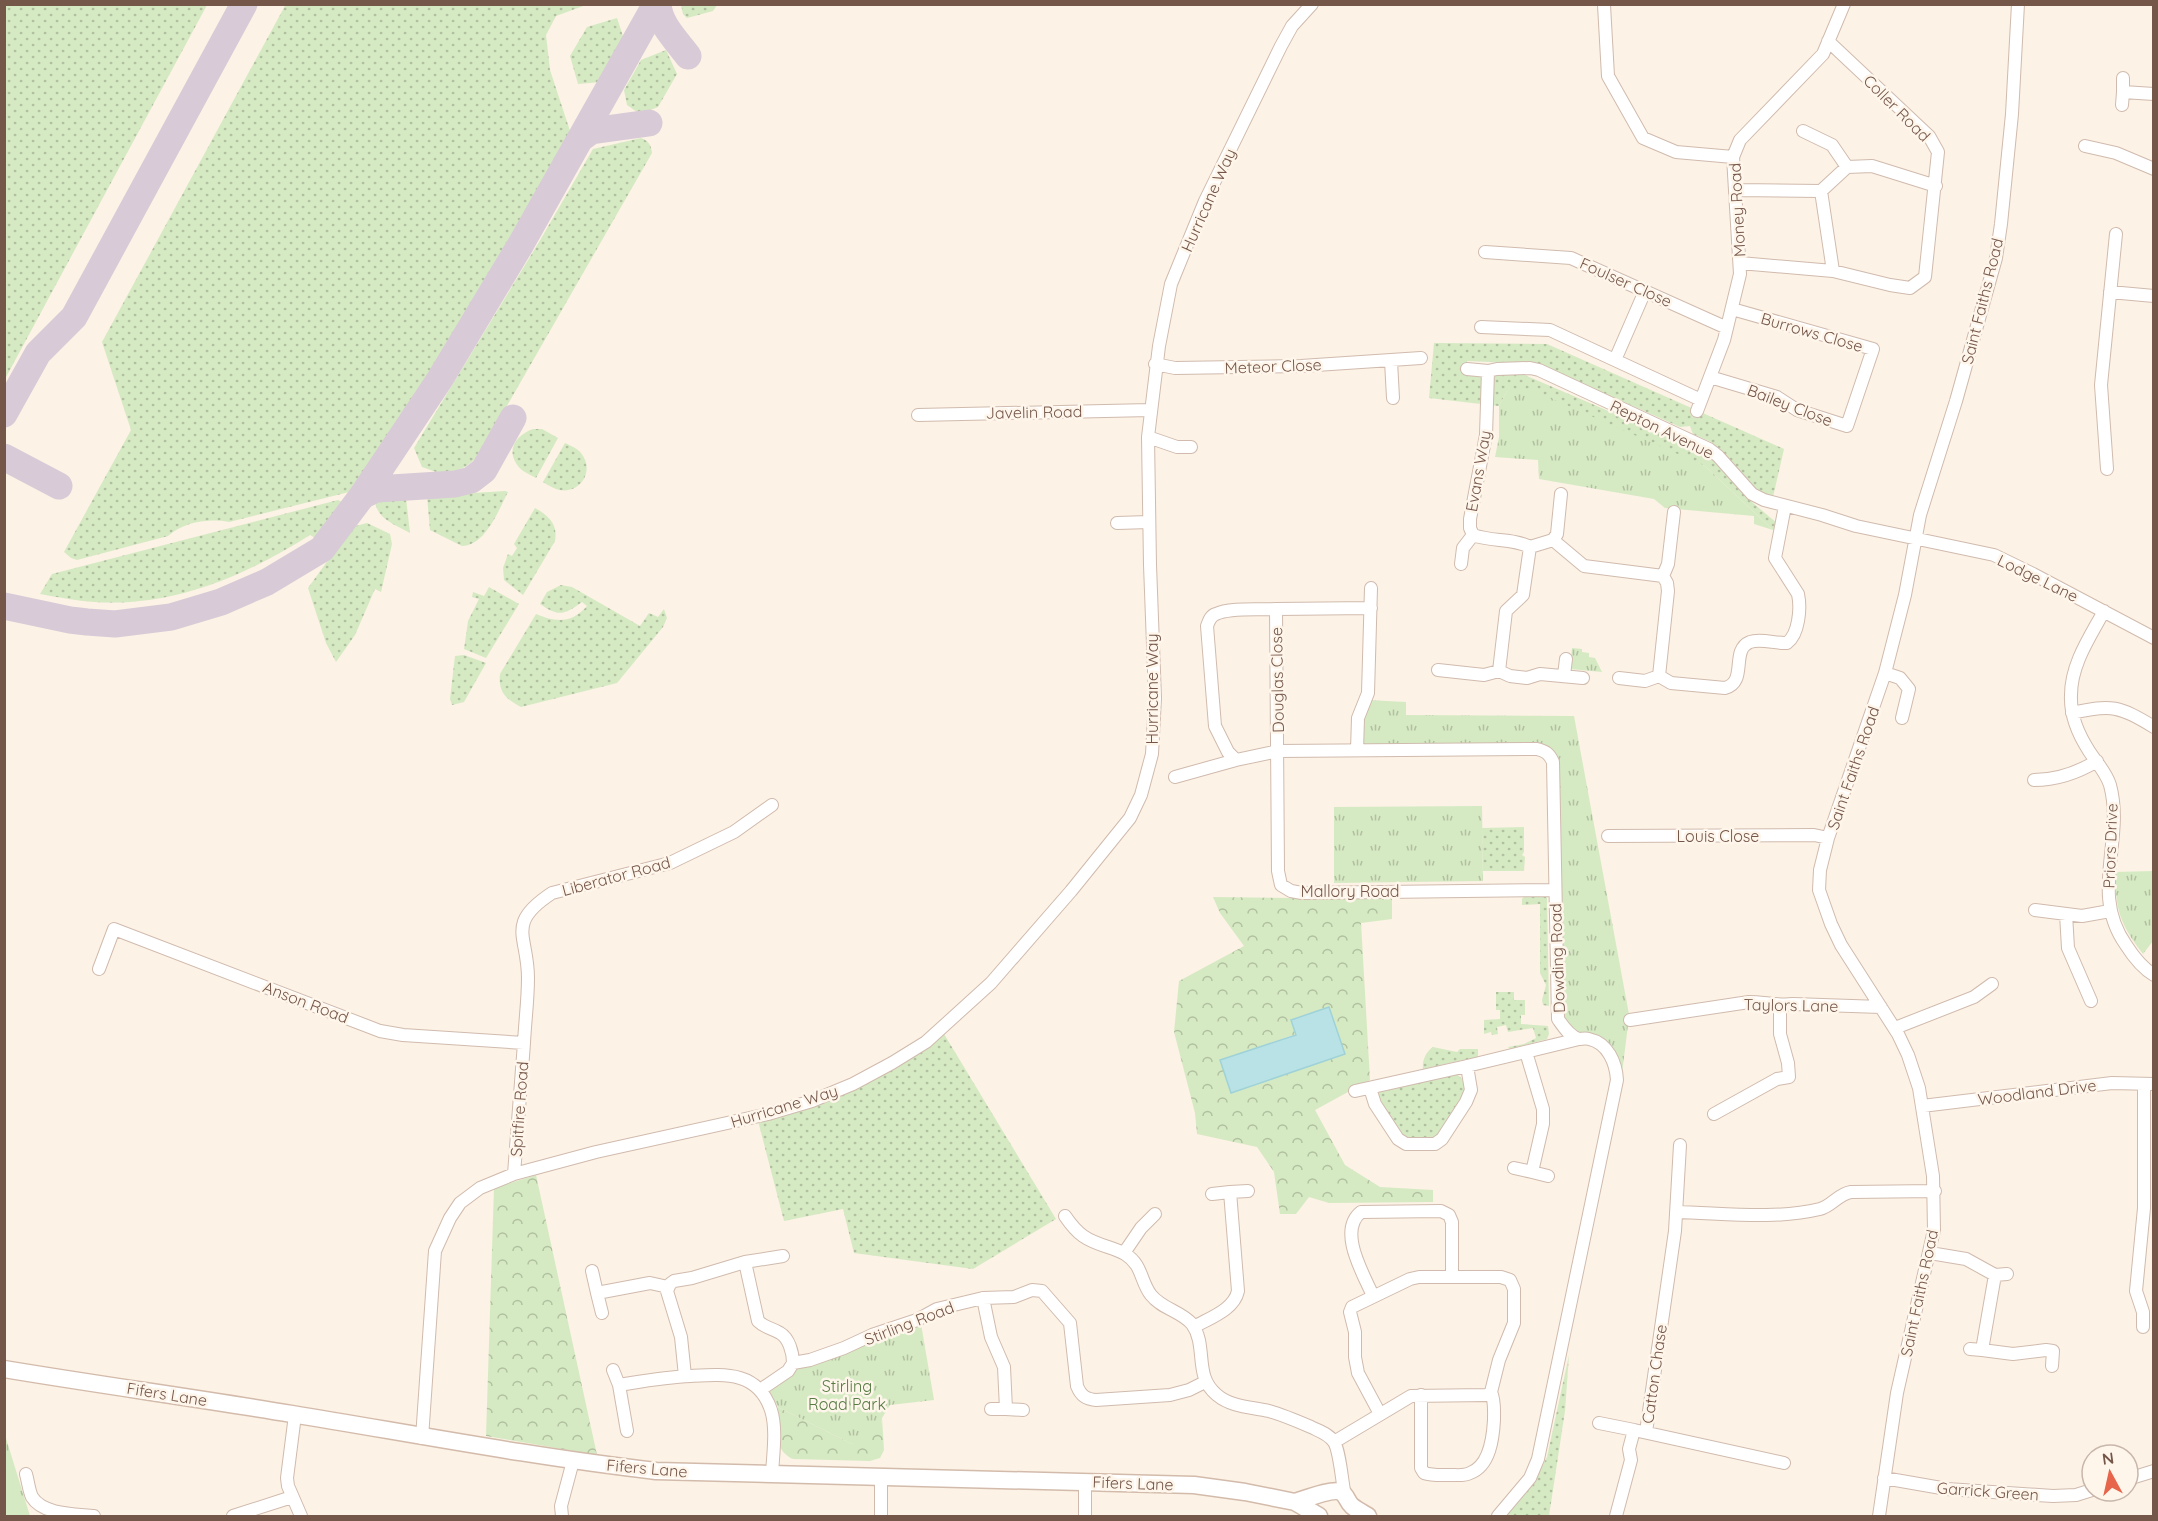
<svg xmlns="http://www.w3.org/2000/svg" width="2158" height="1521" viewBox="0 0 2158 1521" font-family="Quicksand,sans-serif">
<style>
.grass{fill:url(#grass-dots)}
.forest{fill:url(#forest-crowns);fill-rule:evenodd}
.park{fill:url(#park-tufts)}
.pitch{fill:#d5eac3}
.water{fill:#b9e2e6;stroke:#9fd2d8;stroke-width:1.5}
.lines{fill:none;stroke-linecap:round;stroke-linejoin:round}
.taxiway{stroke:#d8cad6;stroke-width:27}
.street-casing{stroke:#d0bbae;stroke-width:14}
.secondary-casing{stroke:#d3bbab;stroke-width:19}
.street{stroke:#fff;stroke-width:12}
.secondary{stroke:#fff;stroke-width:16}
.labels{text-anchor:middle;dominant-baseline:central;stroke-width:5;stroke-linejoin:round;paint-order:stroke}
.street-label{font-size:16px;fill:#75574a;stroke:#fff6eb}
.park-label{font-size:16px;fill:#557b42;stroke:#fff6eb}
</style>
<defs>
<pattern id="grass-dots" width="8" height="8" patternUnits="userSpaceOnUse" patternTransform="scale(1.5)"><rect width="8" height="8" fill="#d5eac3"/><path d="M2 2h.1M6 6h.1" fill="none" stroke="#b1c0a0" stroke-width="1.8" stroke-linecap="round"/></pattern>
<pattern id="forest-crowns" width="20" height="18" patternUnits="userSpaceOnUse" patternTransform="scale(1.5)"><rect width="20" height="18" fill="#d5eac3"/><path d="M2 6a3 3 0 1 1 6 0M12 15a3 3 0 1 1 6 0" fill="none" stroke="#b1c0a0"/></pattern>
<pattern id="park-tufts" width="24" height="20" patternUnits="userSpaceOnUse" patternTransform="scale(1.5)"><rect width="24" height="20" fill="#d5eac3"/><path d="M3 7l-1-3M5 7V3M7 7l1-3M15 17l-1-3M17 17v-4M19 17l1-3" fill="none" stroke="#b1c0a0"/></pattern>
</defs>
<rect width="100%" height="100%" fill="#fcf2e5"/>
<path class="grass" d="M5 4 207 5 5 379 4 5Z
M286 4 586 5 556 16 546 35 550 70 572 137 462 327 353 491 229 522C208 518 184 522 168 536L77 560 71 558 64 552 131 430 102 342Z
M681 5V4L717 5 713 11 687 18 683 14Z
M617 18 625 42 602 82 578 84 570 56 587 27Z
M666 50 677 74 658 107 640 114 627 105 624 90 641 60Z
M641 138C649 141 651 145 652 153L477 458 465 467 453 472H436L422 467 414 448 539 242 593 149Z
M1434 343 1547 344 1784 449 1773 497 1759 493 1750 486 1711 442 1693 434 1690 426 1680 427 1539 364 1467 361V369L1476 372 1482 377 1481 404 1429 398Z
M1513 370 1676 440 1710 457 1747 498 1778 524 1773 530 1705 466 1507 391 1499 406 1489 405 1495 371Z
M533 429H542L558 438 536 478C529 474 520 471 516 463 506 447 519 434 533 429Z
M565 443C571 446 577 448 581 453 595 470 581 494 560 490 554 489 548 485 543 482Z
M505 491 508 492C498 511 486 545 462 546L430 530 427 496Z
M406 498 410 533C396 525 376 519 375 500Z
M338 500 344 503 315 538 310 535C245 576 173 607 95 602 76 601 58 597 40 594L52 574Z
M535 508C549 516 558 524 555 541L523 595 504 580 503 568 508 554 512 556 517 548 514 544Z
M367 523 390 534 392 544 381 592 375 589 355 635 336 662 326 643 308 588 352 527Z
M561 585 572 587 640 626 649 613 658 617 664 609 667 618 663 627 617 683 521 707C506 699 498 692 500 674L536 614C557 623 572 623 587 606L582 602C564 615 559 617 540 604L547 592Z
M489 587 519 604 486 658 464 649 468 621 479 599 472 597 473 592 484 596Z
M464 655 486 663 464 702 452 705 450 699 455 656Z
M1524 827V852L1522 855 1525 857 1524 871H1483L1482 828Z
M1539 892 1547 898 1549 1006 1543 1005 1542 1000 1546 985 1540 973V904L1522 905V899L1526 894Z
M1496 992H1514V1000H1525V1015H1521V1024L1548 1026 1549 1034 1547 1039 1510 1049 1508 1047 1524 1044 1536 1038 1533 1028 1508 1032 1506 1025 1497 1027 1498 1034 1492 1035 1491 1032 1484 1034V1020L1500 1019V1010H1496Z
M941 1029 1056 1219 973 1269 854 1253 843 1209 784 1221 757 1117 812 1101Z
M1433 1047 1457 1052 1460 1049H1478V1059H1467L1423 1069C1422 1060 1426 1052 1433 1047Z
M1456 1073 1462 1079 1466 1090 1436 1138 1407 1140 1397 1135 1378 1105 1379 1093 1385 1088Z
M1569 1355 1565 1411 1549 1516H1504L1537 1477 1547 1457Z"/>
<path class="forest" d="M1213 897 1392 899V919L1361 923 1370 1080 1315 1110 1345 1165 1380 1187 1433 1190V1202L1329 1203 1309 1197 1296 1214H1280L1274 1172 1257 1147 1197 1134 1195 1113 1174 1032 1179 981 1244 946 1220 913ZM1296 1034 1231 1092 1221 1060Z
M536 1175 597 1455 486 1436 494 1188Z
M778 1407 852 1444 881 1426 882 1418 884 1450 880 1458 870 1461 793 1459C772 1449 778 1428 778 1407Z"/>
<path class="park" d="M1507 391H1534L1705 466 1773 530 1754 524V516L1665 508 1654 499 1539 479 1538 460 1495 457 1499 437V406Z
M1572 648 1582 649V652L1589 653V657L1595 658 1602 672 1570 669Z
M1367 700 1406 702V715L1574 716 1630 1020 1628 1025 1621 1081C1610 1052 1583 1035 1558 1019L1550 755 1357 750Z
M1482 806 1483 881 1334 883V807Z
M2153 871V941L2143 954C2119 922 2116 911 2115 872Z
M921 1324 934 1400 890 1405 882 1418 881 1426 865 1440 852 1444 778 1407 770 1392 772 1385 796 1369 843 1353 873 1339Z
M5 1435 30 1516H5Z"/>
<path class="pitch" d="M4 1450H5L25 1516H5Z"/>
<path class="water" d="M1329 1007 1345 1054 1231 1093 1220 1060 1296 1035 1291 1020Z"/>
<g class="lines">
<path class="taxiway" d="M658 4C659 24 677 41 688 56
M580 139 591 131 649 123
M4 414 38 353 74 317 244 4
M4 457 59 486
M362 496 376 489 455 484 471 480 484 470 513 418
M4 606 70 620 87 622 115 624 171 617 221 602 267 582 322 549 362 496 440 379 521 244 656 4"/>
<defs>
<path id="street" d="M1604 5 1608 76 1643 138 1676 152 1733 157
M2123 78V92L2154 94
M2122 105 2123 92
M1803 131 1832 145 1847 167
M2085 146 2116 153 2154 169
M1736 190 1821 191
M1485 252 1571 258 1727 328
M1740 263 1833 271 1890 285 1910 288 1925 277 1938 152 1929 136 1828 41
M1833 271 1821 191 1847 167 1872 166 1936 186
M2110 292 2154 296
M1481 327 1550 330 1701 400
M1615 360 1645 291
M1391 361 1393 398
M1155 364 1175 368 1301 366 1421 358
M1467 369 1488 371 1497 369 1530 368 1539 370 1709 449 1718 456 1752 494 1764 500 1822 515 1856 526 1994 555 2033 574 2154 638
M1488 371 1486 435 1470 519V528L1473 535C1492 542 1513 538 1530 547
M1710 377 1777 397 1797 410 1847 426 1873 349 1732 309
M1697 411 1724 340 1740 274 1733 157 1740 140 1823 54 1844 4
M918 415 1150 410
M1148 437 1177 447H1191
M2107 469 2101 385 2116 234
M1674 512 1668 564 1663 576 1667 583 1668 591 1659 676 1671 683 1725 688C1748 682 1730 650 1750 642 1761 638 1776 644 1787 643 1799 634 1801 608 1798 594L1775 558 1785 506
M1117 523 1149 522
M1553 540 1530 547 1523 595 1506 611 1499 671 1510 676 1527 678 1540 674 1583 678
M1553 540 1584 566 1663 576
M1553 540 1557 534 1561 494
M1461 564 1463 548 1473 535
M1276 609 1371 608
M2104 611C2090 637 2071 664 2071 695 2070 715 2078 734 2089 751 2096 762 2106 772 2110 785 2125 840 2089 893 2126 945 2133 956 2142 968 2154 975
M1438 670 1484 675 1499 671
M1885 673 1900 678 1909 689 1902 718
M1564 675 1566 659
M1619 678 1645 681 1659 676
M2072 713C2112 704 2119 706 2154 727
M1357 750 1358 718 1368 693 1371 588
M1236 760 1228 752 1215 726 1207 626C1209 621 1210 616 1216 614 1230 607 1260 610 1276 609L1278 871 1281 885 1291 891 1302 893 1555 890
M1175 777 1236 760 1278 751 1537 749C1545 751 1549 753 1553 762L1558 1019C1563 1026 1569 1036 1579 1039 1582 1039 1585 1038 1589 1039 1608 1043 1616 1063 1617 1080L1538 1459 1530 1478 1498 1516
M2034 780C2057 780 2077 773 2097 761
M1608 836 1814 835 1828 838
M2035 910 2082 916 2110 911
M2066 914 2068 948 2091 1001
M99 969 114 929 380 1031 403 1035 524 1043C525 1022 528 1000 528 978 528 935 505 924 552 893L670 863 734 832 772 805
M1630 1020 1749 1002C1764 1002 1778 1006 1793 1004L1881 1007
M1895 1028 1974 997 1992 984
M1526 1052 1543 1109V1124L1532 1172 1548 1176
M1370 1088 1375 1104 1398 1139 1406 1144H1435L1442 1139 1466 1102 1471 1090 1467 1066
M1355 1091 1467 1066 1579 1039
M1922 1106 2112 1083 2154 1084
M1714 1114 1777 1079 1789 1077 1788 1063 1780 1034V1006
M1514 1168 1532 1172
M514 1174 524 1043
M1230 1192 1248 1191
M1676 1212C1724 1213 1773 1220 1820 1209 1832 1206 1838 1194 1851 1192L1935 1191
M1065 1216C1078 1235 1086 1240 1108 1247 1114 1249 1120 1251 1125 1254 1143 1265 1140 1281 1151 1295 1162 1309 1181 1311 1192 1324 1208 1346 1193 1376 1217 1395 1231 1407 1251 1407 1269 1411 1283 1415 1297 1421 1311 1427 1319 1431 1329 1434 1334 1442 1340 1451 1342 1483 1345 1496
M1124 1253 1141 1228 1155 1214
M1930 1253 1966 1259 1995 1275 2007 1274
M745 1262 758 1321C765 1328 772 1328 780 1333 789 1338 793 1353 793 1363
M592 1271 597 1293 650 1283 668 1287
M597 1293 602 1313
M1373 1296C1364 1275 1337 1231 1361 1212L1441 1211 1449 1215 1452 1222V1277
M983 1298 991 1337 1004 1367 1006 1409 1023 1410
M1194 1327C1209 1318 1234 1310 1238 1291L1230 1192 1212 1194
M2143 1327V1312L2136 1291 2144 1208V1084
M1970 1349 1982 1350 1995 1275
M1982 1350 2013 1354 2046 1350 2053 1351 2052 1366
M613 1370 619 1385C644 1381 665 1377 691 1376 725 1374 758 1371 771 1410 777 1429 773 1454 772 1474
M685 1376 681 1337 667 1291 670 1284 674 1281 692 1278 745 1262 783 1256
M619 1385 627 1431
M760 1390 788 1371 793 1363 810 1360 844 1348 872 1335 917 1320 937 1309 983 1298 1014 1297 1032 1290 1042 1291 1070 1323 1077 1386C1081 1396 1086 1399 1096 1400L1170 1395 1189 1390 1205 1382
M1421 1395V1468L1424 1473C1433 1476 1442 1475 1451 1475 1457 1475 1465 1476 1470 1473 1490 1466 1493 1438 1494 1420 1494 1411 1495 1401 1491 1392
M991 1409H1006
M295 1415 287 1478 288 1486 301 1516
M1599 1423 1634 1430
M1646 1432 1675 1231 1680 1145
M422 1438 435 1251 450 1218 460 1203 480 1188 514 1174 596 1152 768 1114 812 1101 853 1084 892 1063 926 1042 991 983 1071 891 1130 818 1141 795 1152 754 1155 698 1150 565 1148 437 1159 346 1171 284 1205 201 1281 46 1292 26 1312 4
M1334 1442 1411 1396 1487 1395 1491 1392 1499 1360 1514 1323V1289L1510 1280 1501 1277H1419L1410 1279 1352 1307 1350 1312 1355 1332V1357L1358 1373 1380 1414
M26 1474C28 1481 29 1491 32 1497 43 1515 76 1514 94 1516
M1884 1478 1947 1489 2053 1496 2076 1495 2092 1490
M2128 1479 2154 1471
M233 1516 292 1497
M562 1516 561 1506 573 1461
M881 1516V1477
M1085 1516V1482
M1616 1516 1631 1460 1629 1449 1634 1430 1784 1463
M1879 1516 1897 1393 1934 1230 1933 1176 1919 1088 1908 1055 1898 1034 1841 945 1831 924 1819 890 1820 870 1828 838 1885 673 1905 595 1920 515 1956 401 1996 258 2001 224 2012 114 2018 4"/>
<path id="secondary" d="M4 1369C100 1385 196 1398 292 1414 414 1434 534 1457 656 1471L1194 1485 1245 1492 1295 1502 1319 1516
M1295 1502C1305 1499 1333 1488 1341 1492 1347 1495 1347 1502 1352 1506 1357 1510 1363 1513 1368 1516"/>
</defs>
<use href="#street" class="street-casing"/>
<use href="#secondary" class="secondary-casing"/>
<use href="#street" class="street"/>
<use href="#secondary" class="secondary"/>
</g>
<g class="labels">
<g class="street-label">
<text transform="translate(1897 108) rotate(45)">Coller Road</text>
<text transform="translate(1208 200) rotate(-66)">Hurricane Way</text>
<text transform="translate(1737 210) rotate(-93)">Money Road</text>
<text transform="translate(1626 282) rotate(24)">Foulser Close</text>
<text transform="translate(1982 301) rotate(-76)">Saint Faiths Road</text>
<text transform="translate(1812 332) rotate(16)">Burrows Close</text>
<text transform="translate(1273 366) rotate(-2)">Meteor Close</text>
<text transform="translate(1790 405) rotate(21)">Bailey Close</text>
<text transform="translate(1034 412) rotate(-1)">Javelin Road</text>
<text transform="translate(1662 429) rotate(26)">Repton Avenue</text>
<text transform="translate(1478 471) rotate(-80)">Evans Way</text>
<text transform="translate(2038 578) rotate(26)">Lodge Lane</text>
<text transform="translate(1277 680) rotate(-91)">Douglas Close</text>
<text transform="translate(1152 689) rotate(-90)">Hurricane Way</text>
<text transform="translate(1853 768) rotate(-71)">Saint Faiths Road</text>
<text x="1718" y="836">Louis Close</text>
<text transform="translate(2110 846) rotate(-88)">Priors Drive</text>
<text transform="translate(616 876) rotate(-15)">Liberator Road</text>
<text x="1350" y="891">Mallory Road</text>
<text transform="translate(1557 958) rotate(-92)">Dowding Road</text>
<text transform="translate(306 1002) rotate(21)">Anson Road</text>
<text transform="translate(1791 1005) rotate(1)">Taylors Lane</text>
<text transform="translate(2037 1092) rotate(-7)">Woodland Drive</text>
<text transform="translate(784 1106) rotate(-17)">Hurricane Way</text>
<text transform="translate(519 1109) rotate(-86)">Spitfire Road</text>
<text transform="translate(1919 1293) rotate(-78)">Saint Faiths Road</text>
<text transform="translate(909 1323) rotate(-21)">Stirling Road</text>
<text transform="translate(1654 1374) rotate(-82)">Catton Chase</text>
<text transform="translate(167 1394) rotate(9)">Fifers Lane</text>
<text transform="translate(647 1468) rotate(5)">Fifers Lane</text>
<text transform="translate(1133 1483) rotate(2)">Fifers Lane</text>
<text transform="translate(1988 1491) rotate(4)">Garrick Green</text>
</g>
<g class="park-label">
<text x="847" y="1386">Stirling<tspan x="847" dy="18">Road Park</tspan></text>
</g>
</g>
<rect width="2158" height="1521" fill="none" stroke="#75574a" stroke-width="12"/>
<g transform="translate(2110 1473) rotate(352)"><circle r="28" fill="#fff6eb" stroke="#c8b6ab" stroke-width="1.5"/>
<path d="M0-4.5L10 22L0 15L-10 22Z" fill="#e7654a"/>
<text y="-9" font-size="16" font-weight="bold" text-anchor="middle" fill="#75574a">N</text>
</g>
</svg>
